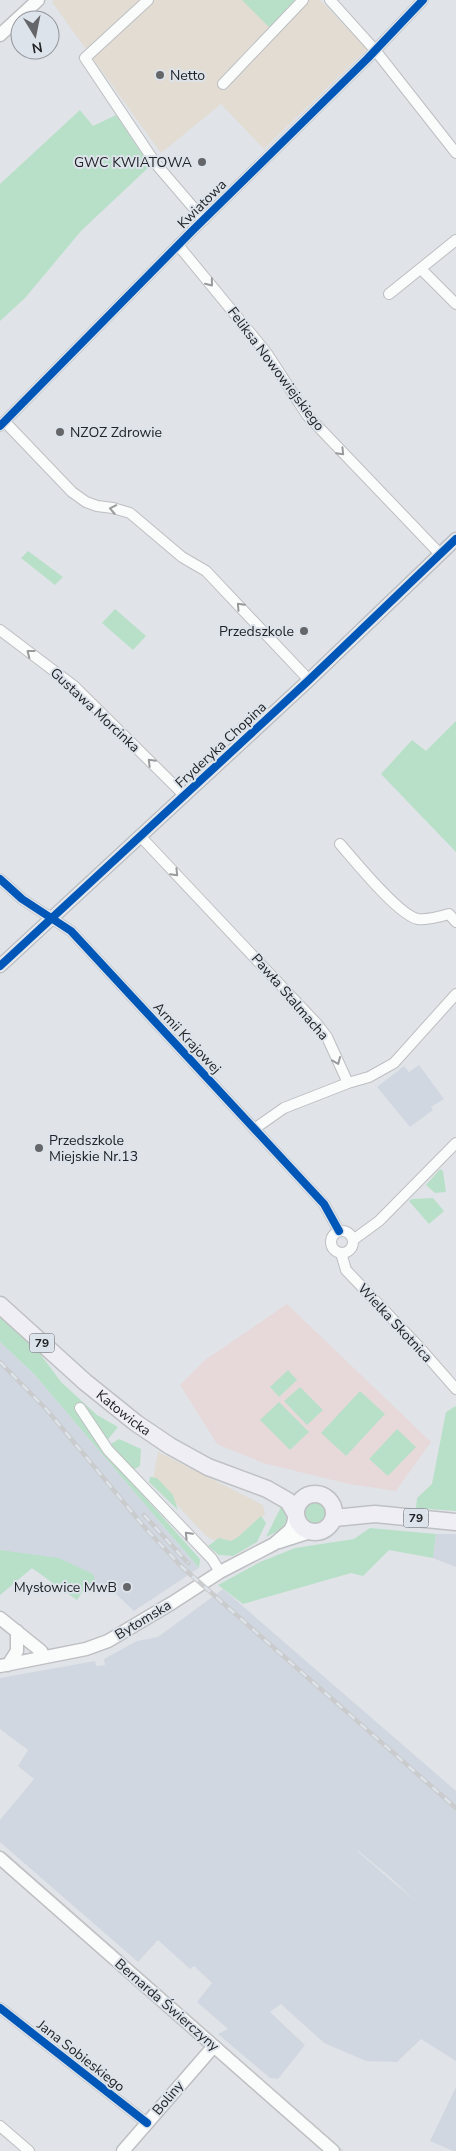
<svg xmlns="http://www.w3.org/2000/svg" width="456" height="2151" viewBox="0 0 456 2151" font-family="'Nunito Sans',sans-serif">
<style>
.commercial{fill:#e2dcd3}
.built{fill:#d1d7e1;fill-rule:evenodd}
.education{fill:#e7d9da}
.green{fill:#b8e0c8}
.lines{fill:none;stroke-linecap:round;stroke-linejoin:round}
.minor-casing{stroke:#bdbfc2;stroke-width:12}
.tertiary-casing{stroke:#bdbfc2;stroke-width:15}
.primary-casing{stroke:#bfc0c3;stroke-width:19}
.minor{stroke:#fafbfb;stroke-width:10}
.tertiary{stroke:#fafbfb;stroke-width:12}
.primary{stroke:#efeef5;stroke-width:16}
.tram{stroke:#cacbcc;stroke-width:1}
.rail-casing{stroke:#cacbcc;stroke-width:4.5}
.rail{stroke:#dde3ea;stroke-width:2.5;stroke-dasharray:8;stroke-linecap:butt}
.cycleway-casing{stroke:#dde3ea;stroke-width:11}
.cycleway{stroke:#0057b8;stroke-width:8}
.oneway{stroke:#989a9b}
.poi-dot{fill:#64666a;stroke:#dde3ea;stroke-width:2}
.labels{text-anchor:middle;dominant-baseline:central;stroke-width:4;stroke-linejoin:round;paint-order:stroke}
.shield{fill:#dde3ea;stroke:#595d61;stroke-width:1}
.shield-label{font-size:12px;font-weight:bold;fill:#212326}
.poi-label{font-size:14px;fill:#212326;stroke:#dde3ea;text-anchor:start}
.street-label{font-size:14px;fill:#212326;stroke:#dde3ea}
</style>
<rect width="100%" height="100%" fill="#e0e3e7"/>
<path class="commercial" d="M54 0H320L367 49 264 149 221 104 161 153 52 2Z
M158 1452 263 1505 265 1514 237 1543H219L206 1536 153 1479Z"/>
<path class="built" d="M419 1065 444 1099 431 1107 433 1110 410 1127 377 1087 404 1066 409 1072Z
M0 1342 34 1374 199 1568 134 1611 116 1594 87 1583 77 1600 32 1568 0 1595Z
M436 1534H456V1567L433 1558Z
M223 1589 456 1791V2061L421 2039 397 2062 366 2061 324 2043 281 2004 270 2012 305 2045 278 2079 270 2078 218 2034 228 2029 197 2002 212 1983 194 1966 190 1969 158 1940 138 1962 0 1842V1820L34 1779 18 1766 28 1750 0 1729V1678L95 1661 96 1666 105 1665 104 1659 137 1641 158 1637ZM357 1850 390 1877 415 1901 357 1851Z
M456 2087V2151H453L430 2141Z"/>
<path class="education" d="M287 1304 431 1442 396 1491 349 1484 263 1463 217 1444 180 1385 205 1360Z"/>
<path class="green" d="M242 0H297L271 29Z
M80 110 93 126 116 115 150 166 81 231 25 298 0 321V184Z
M28 551 63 577 55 585 21 558Z
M115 609 146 636 133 650 102 623Z
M456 721V852L381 774 412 740 426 751Z
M440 1169 443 1171 446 1192 435 1193 426 1185Z
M433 1198 444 1211 429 1224 409 1201 412 1199Z
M0 1317 38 1351 61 1382 97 1415 118 1427 101 1448 200 1559 199 1568 34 1374 0 1342Z
M288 1370 297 1380 279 1397 270 1387Z
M300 1387 323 1410 307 1425 284 1401Z
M360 1391 385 1414 346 1456 321 1433Z
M279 1402 309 1432 290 1450 260 1420Z
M456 1406V1511L416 1508 417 1498 432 1484 446 1412Z
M397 1429 416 1447 388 1476 369 1459Z
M119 1439 141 1449 140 1466 133 1470 111 1444Z
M150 1477 157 1478 173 1495 178 1510 149 1482Z
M304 1512a12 12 0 1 1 24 0a12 12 0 1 1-24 0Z
M281 1507C294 1522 280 1531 266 1537Z
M261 1516 266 1523 257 1542 233 1556 219 1555 208 1546 219 1538 231 1541 238 1537Z
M370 1528 436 1534 433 1558 389 1550 363 1576 351 1573 243 1604 218 1585 260 1562 295 1548 354 1539Z
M0 1550 59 1558 93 1574 98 1588 87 1584 77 1600 32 1568 0 1595Z"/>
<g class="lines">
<defs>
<path id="minor" d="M148 0 85 58 156 164 204 220
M330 0 375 50 456 153
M223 84 303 0
M178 245 266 352 307 415 440 554
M421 269 456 304
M389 294 456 240
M5 422 72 492 86 502 97 506 113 508 130 513 182 557 206 571 309 680
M0 426 192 231 367 59 423 0
M0 630 74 686 185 796
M141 837 318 1025 327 1037 348 1083
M340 844C354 860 399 916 418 919 428 920 439 917 449 914L456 922
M0 879 22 899 71 931 324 1204 339 1231
M254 1129 284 1108 348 1083 369 1077 394 1063 456 994
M331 1242a11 11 0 1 1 22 0a11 11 0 1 1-22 0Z
M353 1240 379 1221 456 1143
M341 1253 346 1270 420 1348 456 1389
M80 1408 108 1450 212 1559 220 1572
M0 2008 147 2123
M0 2126 29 2151"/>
<path id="tertiary" d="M0 35 38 0
M0 966 309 680 456 539
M279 1542 310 1532
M0 1618 41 1651 44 1657
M8 1665 17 1651V1631
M0 1666 86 1649 108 1641 172 1603 220 1572 274 1544 290 1530 293 1524 295 1513
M0 1858 333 2151
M123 2151 214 2046"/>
<g id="primary">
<path id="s1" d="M0 1305 85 1382 136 1423 170 1446 208 1467 267 1489 288 1501 295 1513"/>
<circle cx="315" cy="1513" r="19"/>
<path d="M334 1518 375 1514 456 1522"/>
</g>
</defs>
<use href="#minor" class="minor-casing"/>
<use href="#tertiary" class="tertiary-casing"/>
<use href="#primary" class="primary-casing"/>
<use href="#minor" class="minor"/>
<use href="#tertiary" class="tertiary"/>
<use href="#primary" class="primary"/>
<path class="tram" d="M0 1850 343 2151"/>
<defs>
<path id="rail" d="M0 1362 47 1410 146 1529 182 1567 456 1808
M144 1515 188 1563"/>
</defs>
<use href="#rail" class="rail-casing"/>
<use href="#rail" class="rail"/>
<defs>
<path id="cycleway" d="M0 426 192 231 367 59 423 0
M0 879 22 899 71 931 324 1204 339 1231
M0 966 309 680 456 539
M0 2008 147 2123"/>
</defs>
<use href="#cycleway" class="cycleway-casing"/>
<use href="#cycleway" class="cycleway"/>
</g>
<defs><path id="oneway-chevron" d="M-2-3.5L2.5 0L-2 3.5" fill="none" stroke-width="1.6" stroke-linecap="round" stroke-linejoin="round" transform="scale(1.25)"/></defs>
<g class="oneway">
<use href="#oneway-chevron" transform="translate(210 283) rotate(51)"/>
<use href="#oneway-chevron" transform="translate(341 452) rotate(46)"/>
<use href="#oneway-chevron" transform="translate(113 509) rotate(-169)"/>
<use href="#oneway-chevron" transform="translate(240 606) rotate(-133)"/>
<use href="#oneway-chevron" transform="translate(30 653) rotate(-143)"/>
<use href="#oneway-chevron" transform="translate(151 762) rotate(-135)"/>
<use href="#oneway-chevron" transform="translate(175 873) rotate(46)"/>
<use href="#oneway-chevron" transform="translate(337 1061) rotate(67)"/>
<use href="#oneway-chevron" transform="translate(188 1535) rotate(-134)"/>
</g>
<g class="poi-dot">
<circle cx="160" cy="75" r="5"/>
<circle cx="202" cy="162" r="5"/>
<circle cx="60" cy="432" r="5"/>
<circle cx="304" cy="631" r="5"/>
<circle cx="39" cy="1148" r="5"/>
<circle cx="127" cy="1587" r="5"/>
</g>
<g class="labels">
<g class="shield">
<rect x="29.5" y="1333.5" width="25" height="19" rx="4"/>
<rect x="403.5" y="1508.5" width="25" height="19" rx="4"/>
</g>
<g class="shield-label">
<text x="42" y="1343">79</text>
<text x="416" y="1518">79</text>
</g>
<g class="poi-label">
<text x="170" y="75">Netto</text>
<text x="192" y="162" text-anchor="end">GWC KWIATOWA</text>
<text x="70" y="432">NZOZ Zdrowie</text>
<text x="294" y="631" text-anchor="end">Przedszkole</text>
<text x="49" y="1140">Przedszkole<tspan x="49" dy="16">Miejskie Nr.13</tspan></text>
<text x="117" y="1587" text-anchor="end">Mysłowice MwB</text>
</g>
<g class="street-label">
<text transform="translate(202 204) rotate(-45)">Kwiatowa</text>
<text transform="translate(276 369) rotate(53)">Feliksa Nowowiejskiego</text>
<text transform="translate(95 710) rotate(43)">Gustawa Morcinka</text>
<text transform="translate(221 745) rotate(-43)">Fryderyka Chopina</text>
<text transform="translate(290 997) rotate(49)">Pawła Stalmacha</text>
<text transform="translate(187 1038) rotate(47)">Armii Krajowej</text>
<text transform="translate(395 1323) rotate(47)">Wielka Skotnica</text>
<text stroke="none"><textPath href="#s1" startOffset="164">Katowicka</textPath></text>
<text transform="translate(143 1620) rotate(-31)">Bytomska</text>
<text transform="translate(167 2005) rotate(41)">Bernarda Świerczyny</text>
<text transform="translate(81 2056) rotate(38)">Jana Sobieskiego</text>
<text transform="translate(168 2098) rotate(-50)">Boliny</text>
</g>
</g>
<g transform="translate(35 35) rotate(170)"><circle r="24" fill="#dde3ea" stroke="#92969c"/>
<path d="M0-4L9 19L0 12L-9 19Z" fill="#64666a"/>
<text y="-8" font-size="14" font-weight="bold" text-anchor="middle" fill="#212326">N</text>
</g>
</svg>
